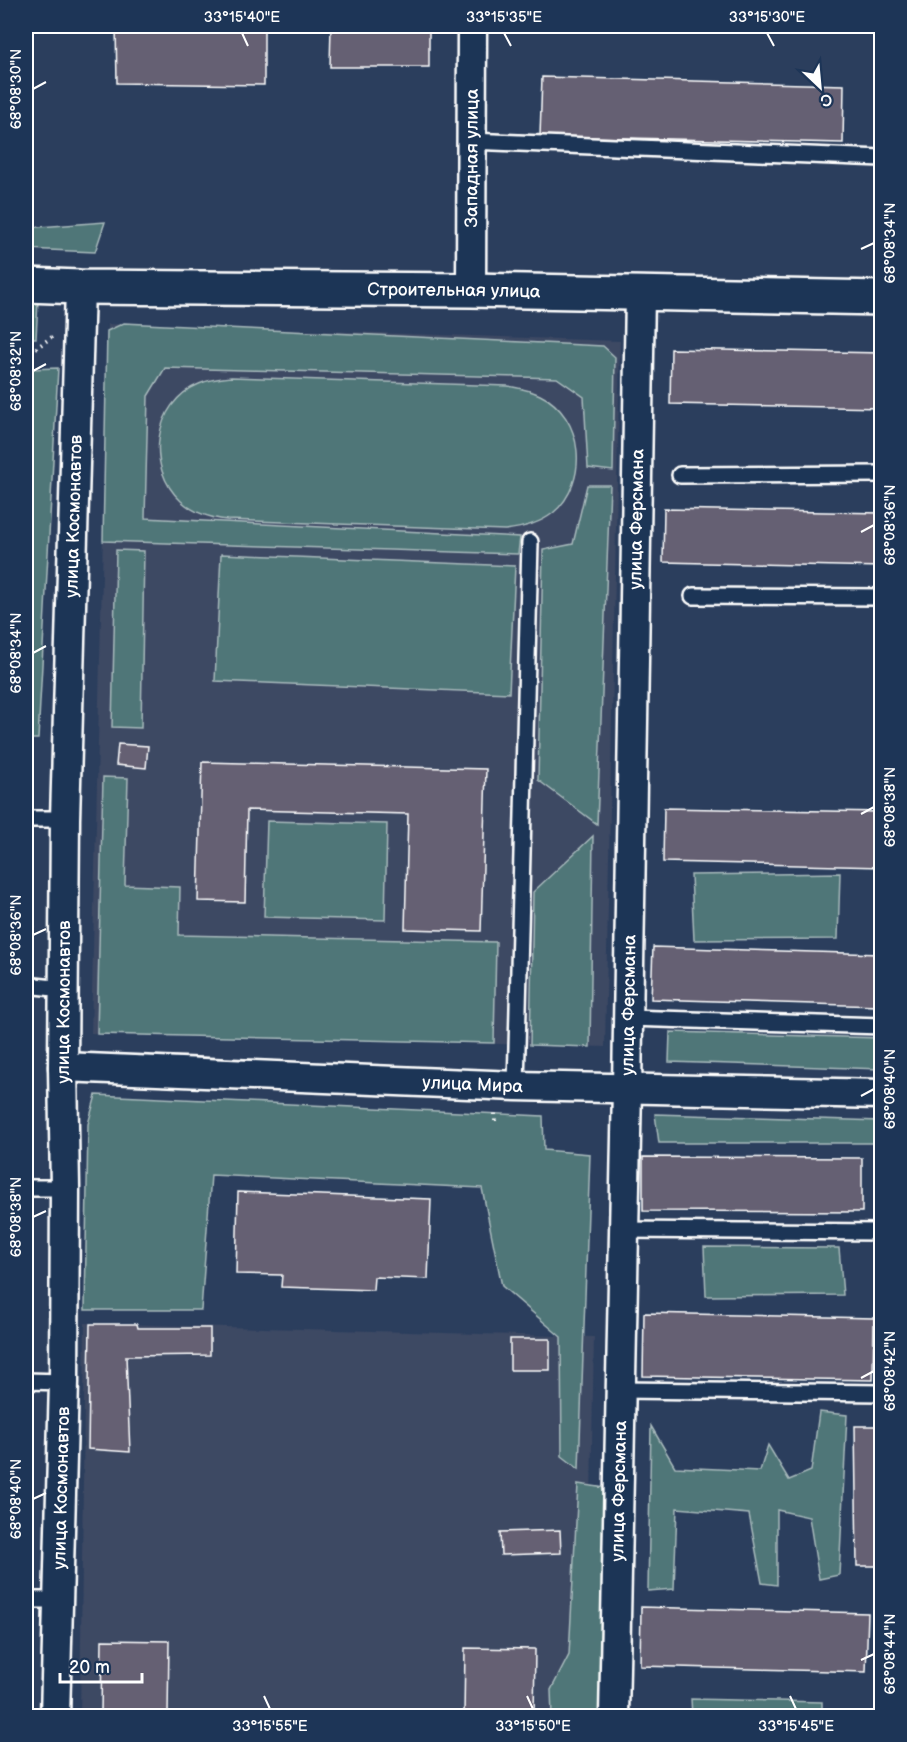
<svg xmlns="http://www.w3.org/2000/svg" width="907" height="1742" viewBox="0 0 907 1742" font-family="'Balsamiq Sans',sans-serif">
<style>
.built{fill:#3c4864}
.green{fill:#507678;stroke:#a8babc;stroke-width:1.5}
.building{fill:#656073;stroke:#fff;stroke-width:1.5}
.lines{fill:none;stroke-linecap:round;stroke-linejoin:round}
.service-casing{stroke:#fff;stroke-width:20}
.minor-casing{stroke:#fff;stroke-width:33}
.tertiary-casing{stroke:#fff;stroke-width:38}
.path{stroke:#fff;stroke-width:4;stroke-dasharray:1.5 4.5;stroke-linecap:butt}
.service{stroke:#1d3557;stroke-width:15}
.minor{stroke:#1d3557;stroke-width:28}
.tertiary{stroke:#1d3557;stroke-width:33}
.ticks{fill:none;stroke:#fff;stroke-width:2}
.labels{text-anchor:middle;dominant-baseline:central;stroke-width:6;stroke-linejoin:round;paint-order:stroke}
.street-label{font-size:18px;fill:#fff;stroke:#1d3557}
.neatline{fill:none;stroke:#fff;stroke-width:2}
.ticks-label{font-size:15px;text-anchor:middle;fill:#fff}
</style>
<rect width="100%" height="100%" fill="#2b3e5d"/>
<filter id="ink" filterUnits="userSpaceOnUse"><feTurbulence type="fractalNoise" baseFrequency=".0167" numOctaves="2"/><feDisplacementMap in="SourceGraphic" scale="12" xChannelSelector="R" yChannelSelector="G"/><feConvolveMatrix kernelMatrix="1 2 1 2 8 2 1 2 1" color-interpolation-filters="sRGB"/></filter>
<g filter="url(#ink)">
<path class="built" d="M108 324 620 341 605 1047 91 1033Z
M85 1323 594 1337 587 1716H80Z"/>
<path class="green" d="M105 222 95 252 26 249V228Z
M26 300 38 301 36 338H26Z
M124 323 603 346 615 357 613 471 588 468 584 397 557 378 165 368 148 396 145 518 520 537 518 554 103 541 107 331Z
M58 368 38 739H26V461L28 369Z
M231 377 508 386C519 388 530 390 540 395 584 416 590 482 553 513 539 524 522 528 505 530L227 520C210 518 194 513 181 501 145 468 153 403 199 384 210 379 220 378 231 377Z
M587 485H610L597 824 538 780 543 550 573 544Z
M116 550 144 551 141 728 112 727Z
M221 554 515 566 509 693 215 681Z
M103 777 128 778 125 885 180 887 179 935 496 942 494 1043 97 1034Z
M267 821 387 824 385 920 264 917Z
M593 836 590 1047 530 1045 533 892Z
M840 873 838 939 694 940 691 875Z
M670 1032 881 1038V1069L669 1062Z
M96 1095 543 1116 544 1150 590 1154 579 1469 562 1456 561 1337 502 1286 482 1188 211 1175 201 1310H85L88 1124Z
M655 1114 881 1121V1143H659Z
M704 1247 839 1248 843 1295 706 1296Z
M819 1412 847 1415 839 1575 819 1579 809 1517 777 1510V1585L762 1583 749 1514 677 1508 674 1589 648 1591 651 1426 675 1467 760 1471 768 1445 789 1480 811 1471Z
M578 1484 605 1488 602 1716H552L551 1690 569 1655Z
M691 1699 822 1702V1716H692Z"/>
<path class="building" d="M116 26H264V85L117 83Z
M331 26H429V67H330Z
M542 77 844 85 843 143 540 136Z
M671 349 882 353V408L670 404Z
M664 509 882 513V567L663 562Z
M118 744 148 746 146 768 116 765Z
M202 762 486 769 481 931 405 929 408 814 247 810 245 902 198 901Z
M664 808 882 812V867L663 862Z
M653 947 880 954 879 1006 651 999Z
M643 1157 862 1158V1212L643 1211Z
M238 1192 431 1199 428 1279 374 1277 373 1290 281 1287 282 1275 236 1274Z
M644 1313 874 1318 873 1380 643 1376Z
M90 1324H137L138 1328H210V1355L126 1356 130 1452 88 1449Z
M510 1339H550V1370H510Z
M855 1426H882V1566H857Z
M560 1530 561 1553 501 1555 500 1532Z
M641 1607 868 1613 866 1672 640 1666Z
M102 1640 169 1641 168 1716H101Z
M465 1648 535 1649 534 1716H464Z"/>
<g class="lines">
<defs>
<path id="service" d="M471 141 882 158
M680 475 882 474
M693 596 882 597
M26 819H65
M26 985 63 989
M628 1018 882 1026
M516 1086 530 542
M26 1188H65
M624 1230 882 1232
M26 1381 64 1382
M620 1390 882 1393
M26 1600H58"/>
<g id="minor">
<path id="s1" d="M471 290 472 26"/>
<path id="s2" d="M63 1067 516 1086 882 1094"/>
<path id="s3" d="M55 1716 64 1382 65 1188 63 1067 65 819 80 287"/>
<path id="s4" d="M614 1716 627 1088 640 294"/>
</g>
<g id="tertiary">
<path id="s5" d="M26 285 80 287 471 290 882 298"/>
</g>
</defs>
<use href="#service" class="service-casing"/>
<use href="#minor" class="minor-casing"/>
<use href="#tertiary" class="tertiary-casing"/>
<path class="path" d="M26 355 52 337
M27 924 37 925
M26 1118 36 1119
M495 1121V1111"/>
<use href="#service" class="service"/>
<use href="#minor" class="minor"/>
<use href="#tertiary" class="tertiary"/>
</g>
</g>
<path class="ticks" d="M242 33 248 46M504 33 511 46M767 33 774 46M33 89 46 82M861 249 874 243M33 371 46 364M861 532 874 525M33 653 46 646M861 814 874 807M33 935 46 929M861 1096 874 1089M33 1217 46 1211M861 1378 874 1371M33 1499 46 1493M861 1660 874 1654M264 1696 270 1709M527 1696 533 1709M790 1696 796 1709"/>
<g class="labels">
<g class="street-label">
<text stroke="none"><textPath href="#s1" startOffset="132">Западная улица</textPath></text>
<text stroke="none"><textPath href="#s5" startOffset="428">Строительная улица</textPath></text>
<text stroke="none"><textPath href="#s3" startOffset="1200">улица Космонавтов</textPath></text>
<text stroke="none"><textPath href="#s4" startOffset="1197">улица Ферсмана</textPath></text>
<text stroke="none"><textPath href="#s3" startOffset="714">улица Космонавтов</textPath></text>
<text stroke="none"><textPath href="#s4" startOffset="711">улица Ферсмана</textPath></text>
<text stroke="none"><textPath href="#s2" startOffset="410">улица Мира</textPath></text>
<text stroke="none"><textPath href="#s3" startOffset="228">улица Космонавтов</textPath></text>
<text stroke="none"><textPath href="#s4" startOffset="225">улица Ферсмана</textPath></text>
</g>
</g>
<rect width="907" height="1742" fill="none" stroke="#1d3557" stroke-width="66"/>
<g transform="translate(820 87) rotate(154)" stroke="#1d3557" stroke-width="4.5" paint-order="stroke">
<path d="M0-4.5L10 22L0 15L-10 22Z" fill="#ffffff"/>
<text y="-9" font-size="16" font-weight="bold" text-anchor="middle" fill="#ffffff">С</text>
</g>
<path d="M60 1673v9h82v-9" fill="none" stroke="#ffffff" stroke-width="3"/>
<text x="69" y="1673" font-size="18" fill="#ffffff" stroke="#1d3557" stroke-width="4.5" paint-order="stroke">20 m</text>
<rect x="33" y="33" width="841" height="1676" class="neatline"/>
<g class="ticks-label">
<text x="242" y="22">33°15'40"E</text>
<text x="504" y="22">33°15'35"E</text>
<text x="767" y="22">33°15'30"E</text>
<text transform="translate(16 89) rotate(-90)" y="5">68°08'30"N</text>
<text transform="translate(890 243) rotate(-90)" y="5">68°08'34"N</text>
<text transform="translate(16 371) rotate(-90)" y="5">68°08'32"N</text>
<text transform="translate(890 525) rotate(-90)" y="5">68°08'36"N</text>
<text transform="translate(16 653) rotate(-90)" y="5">68°08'34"N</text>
<text transform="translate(890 807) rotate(-90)" y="5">68°08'38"N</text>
<text transform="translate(16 935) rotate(-90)" y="5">68°08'36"N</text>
<text transform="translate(890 1089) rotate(-90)" y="5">68°08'40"N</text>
<text transform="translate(16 1217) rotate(-90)" y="5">68°08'38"N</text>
<text transform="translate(890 1371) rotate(-90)" y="5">68°08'42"N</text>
<text transform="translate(16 1499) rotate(-90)" y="5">68°08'40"N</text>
<text transform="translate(890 1654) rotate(-90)" y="5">68°08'44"N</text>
<text x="270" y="1731">33°15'55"E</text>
<text x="533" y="1731">33°15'50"E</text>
<text x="796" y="1731">33°15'45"E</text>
</g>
</svg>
